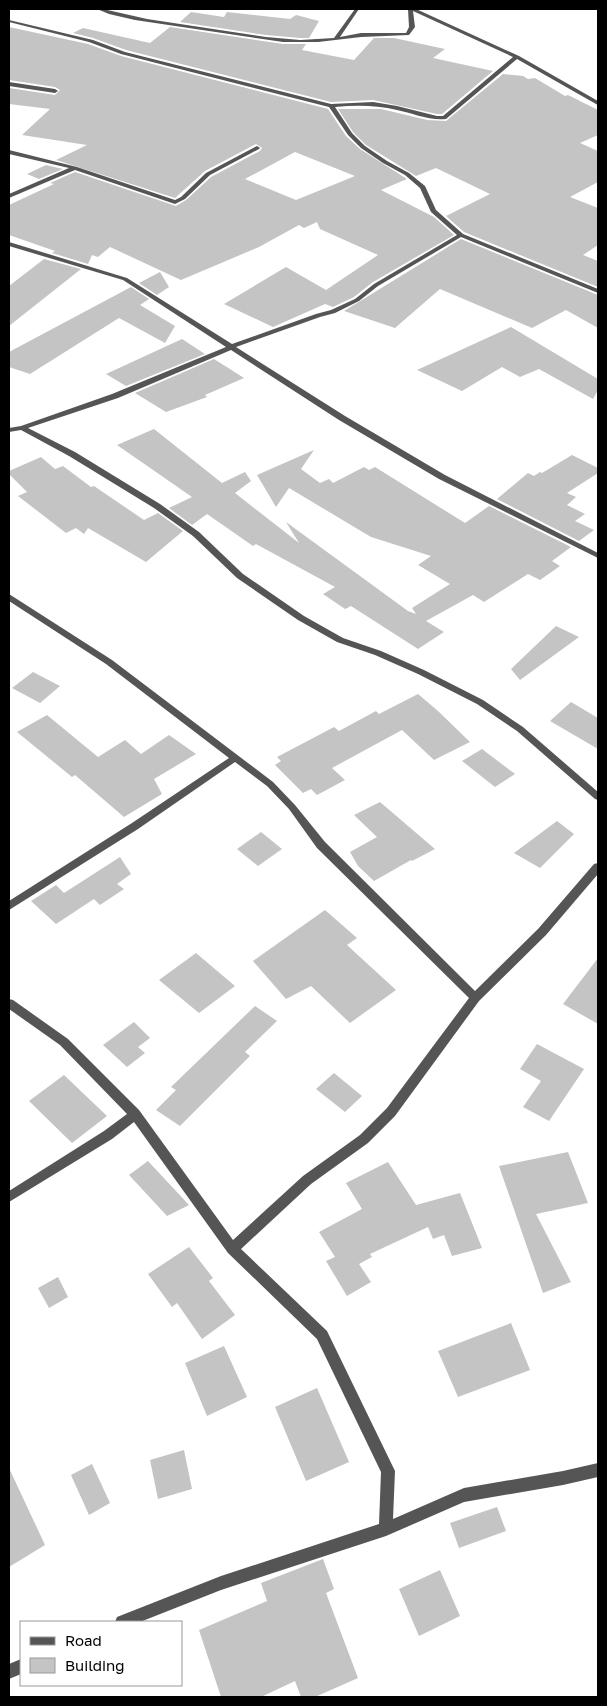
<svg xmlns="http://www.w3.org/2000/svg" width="607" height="1706" viewBox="0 0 607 1706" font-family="'Golos Text',sans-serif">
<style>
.building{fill:#c4c4c4;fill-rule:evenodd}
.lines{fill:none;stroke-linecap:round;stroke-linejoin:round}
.street{fill:#555;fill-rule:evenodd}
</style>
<rect width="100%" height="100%" fill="#fff"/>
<path class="building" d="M191 12 224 17 227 12 290 19 296 15 319 21 309 38H300L266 35 180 22Z
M9 27 88 44 121 56 328 109 346 136 360 149 407 179 381 190 434 217 454 235 373 282 354 297 333 307 325 304 273 327 224 304 286 267 326 290 378 255 320 229 317 222 304 228 299 225 259 247 181 280 110 247 98 257 92 255 88 264 52 253 55 251 9 235V205L54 184 50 183 75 172 176 206 186 200 211 177 260 151 262 148 256 144 205 171 175 198 56 160 87 145 22 135 50 109 9 104V88L55 95 60 90 55 87 9 80ZM295 152 355 176 296 200 245 179Z
M170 27 283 44H306L302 50 354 60 374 38H394L445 49 433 58 493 71 442 114H437L373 100 331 102 126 50 93 38 73 33 83 28 150 43Z
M503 74 523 76 528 79 535 78 565 96 568 95 598 110V135L580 143 598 151V182L570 197 598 208V245L583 255 598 261V287L464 232 446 216 490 194 436 168 416 176 366 145 353 132 338 109H381L427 120 446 121Z
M46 165 63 169 39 179 27 174Z
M461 239 598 295V328L566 310 532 328 440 289 395 328 344 311Z
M44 259 81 269 9 326V286Z
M160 272 169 287 157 295 139 283Z
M131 287 149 299 140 305 175 326 165 343 119 318 30 374 9 367V352Z
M511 327 598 379V390L593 399 539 369 520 377 502 367 462 391 417 370Z
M182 339 205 354 126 386 106 374Z
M214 359 244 378 205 395 207 397 166 412 135 393Z
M154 429 222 483 245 472 251 481 235 493 299 543 286 522 408 611 416 614 412 608 450 584 418 565 431 556 371 537 289 488 276 507 257 475 314 450 301 469 320 483 329 479 333 483 364 467 369 470 375 467 465 523 489 506 571 547 552 561 560 566 540 580 528 574 484 602 473 595 426 621 444 632 418 649 351 606 345 609 323 594 335 587 256 544 253 546 207 514 192 525 169 508 192 497 117 445Z
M572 455 598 468V473L567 493 576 497 567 505 585 514 575 521 594 530 579 541 497 499 528 473 534 476 540 472 542 473Z
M41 457 55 469 63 466 91 487 94 486 144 520 158 513 183 531 146 562 88 528 84 534 76 528 66 533 18 496 27 492 9 474V471Z
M556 626 579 637 520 680 511 669Z
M33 672 60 686 40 703 12 688Z
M418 694 438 711 470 742 434 760 402 730 332 768 345 780 317 795 311 789 303 793 275 765 281 761 277 757 334 727 339 731 376 711 379 714Z
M571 702 598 718V749L550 721Z
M47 715 98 757 125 740 141 754 169 735 196 754 154 779 162 794 124 817 75 775 72 777 17 732Z
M482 749 515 774 495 787 462 761Z
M380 802 435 849 412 861 411 860 374 881 358 866 350 852 377 837 354 815Z
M557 821 574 834 540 868 514 853Z
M261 832 282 849 258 866 237 849Z
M120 857 131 874 117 884 124 889 100 905 94 899 56 924 31 901 56 885 64 893Z
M325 910 357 938 347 945 396 990 350 1023 311 986 286 999 253 961Z
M196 953 235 986 199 1013 159 980Z
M598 958V1024L563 1004Z
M255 1006 277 1021 245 1052 250 1056 180 1126 156 1110 176 1090 171 1087Z
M134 1022 150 1038 138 1047 145 1053 127 1067 103 1045Z
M537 1044 584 1069 549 1121 523 1107 541 1081 520 1069Z
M334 1073 362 1096 345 1112 316 1089Z
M64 1075 107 1116 72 1143 29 1101Z
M568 1152 588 1203 536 1214 571 1282 543 1293 499 1166Z
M148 1161 189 1205 167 1216 129 1175Z
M388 1162 416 1205 460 1193 482 1248 452 1256 444 1235 433 1239 428 1227 370 1254 372 1257 359 1264 371 1282 347 1296 326 1261 335 1257 319 1232 362 1209 346 1183Z
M189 1247 213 1278 209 1281 235 1315 202 1339 177 1303 172 1307 148 1274Z
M58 1277 68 1297 49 1308 38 1288Z
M511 1323 530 1370 458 1397 438 1351Z
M224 1346 247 1397 207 1416 185 1363Z
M317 1388 349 1462 306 1481 275 1407Z
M184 1450 192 1489 158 1499 150 1460Z
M92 1464 110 1503 89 1515 71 1475Z
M9 1468 45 1545 9 1567Z
M497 1507 506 1531 459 1548 450 1523Z
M323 1559 334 1589 326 1593 358 1678 315 1697H301L295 1681 261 1697H221L199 1630 267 1601 261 1583Z
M440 1570 460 1616 419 1636 399 1589Z"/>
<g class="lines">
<path class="street" d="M97 9H103L147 19 266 37 300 40 334 38 355 9H359L340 37 361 33H406L409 27 408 9H416L519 56 598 101V105L596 104 517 59 446 119C430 121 412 113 397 110 376 105 356 105 335 107L352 133 365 146 387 161 409 173 425 186 436 210 463 234 598 289V293L461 237 378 286 359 301 335 313 320 317 236 347 345 416 445 475 598 553V558L439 479 339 420 231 350 118 398 28 428 75 452 160 504 199 532 243 574 304 616 343 638 381 651 424 670 483 700 523 727 598 792V800L595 799 517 731 477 704 418 674 375 655 337 642 298 620 237 578 193 536 154 508 69 456 21 430 9 432V428L21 426 112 394 226 347 123 280 9 246V242L127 278 232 344 316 314 331 310 355 299 374 284 457 235 431 212 420 188 405 175 383 163 361 148 348 135 329 107 121 54 89 42 9 22V20L93 40 125 52 331 104 373 102 397 106 437 116H443L513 57 413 11 415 27 409 35 361 37 318 42H283L135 20 109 14Z
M9 82 55 89 58 91 55 93 9 86Z
M257 146 260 148 259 149 210 175 185 199 175 204 75 170 9 198V194L69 168 9 154V150L77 167 175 200 181 197 206 173Z
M9 594 112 660 273 782 295 805 325 842 475 991 538 929 594 864 598 863V874L546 935 479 1001 395 1116 368 1143 311 1184 241 1249 327 1331 395 1471 393 1519 464 1488 563 1471 598 1463V1477L563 1485 464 1502 386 1536 221 1590 140 1622H115L117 1617 221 1576 379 1524 381 1472 317 1339 228 1253 134 1122 112 1139 9 1202V1191L104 1131 127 1114 60 1045 9 1009V999L13 1000 68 1039 139 1110 233 1240 303 1176 360 1135 387 1108 469 998 317 848 289 809 267 786 235 762 138 829 9 910V901L132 823 229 758 106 664 9 601Z
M21 1659V1674L9 1679V1664Z"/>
</g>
<rect width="607" height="1706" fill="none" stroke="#000000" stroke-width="20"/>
<rect x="20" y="1621" width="162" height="65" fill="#ffffff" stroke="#999999"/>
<rect x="30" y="1637" width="25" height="8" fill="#555555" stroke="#999999"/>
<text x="65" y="1646" font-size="15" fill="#000000">Road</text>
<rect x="30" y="1658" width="25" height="15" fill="#c4c4c4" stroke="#999999"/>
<text x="65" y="1671" font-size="15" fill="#000000">Building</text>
</svg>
